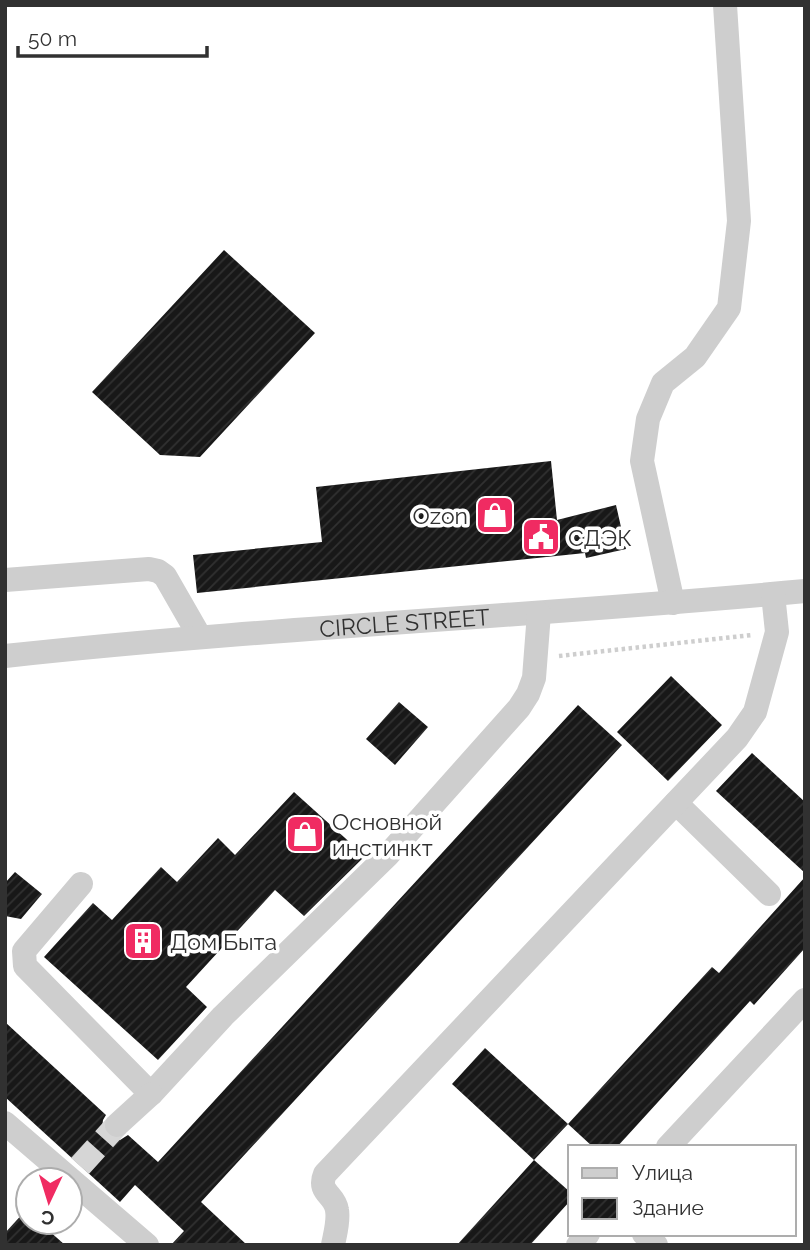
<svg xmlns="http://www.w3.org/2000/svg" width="810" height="1250" viewBox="0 0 810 1250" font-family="Raleway,sans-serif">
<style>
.building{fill:url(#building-hatch)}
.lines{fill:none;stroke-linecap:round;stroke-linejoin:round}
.minor-tunnel{stroke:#d6d6d6;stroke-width:24;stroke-dasharray:24 12;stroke-linecap:butt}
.path{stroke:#cecece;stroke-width:4.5;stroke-dasharray:3.5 3.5;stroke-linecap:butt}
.minor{stroke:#cecece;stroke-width:24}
.labels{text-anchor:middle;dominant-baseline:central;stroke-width:7;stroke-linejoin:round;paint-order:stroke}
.poi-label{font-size:23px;fill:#313131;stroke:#fff;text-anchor:start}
.street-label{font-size:23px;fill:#313131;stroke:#fff}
</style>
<defs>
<pattern id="building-hatch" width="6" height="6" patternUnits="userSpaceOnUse" patternTransform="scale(1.75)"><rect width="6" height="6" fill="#181818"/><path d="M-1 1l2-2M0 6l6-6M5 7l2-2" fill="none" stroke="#313131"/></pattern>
</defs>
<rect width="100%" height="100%" fill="#fff"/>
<path class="building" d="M224 250 315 333 200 457 160 455 92 392Z
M551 461 557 520 616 505 626 549 586 558 585 553 197 593 193 555 322 542 316 487Z
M671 676 722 725 668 781 617 732Z
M399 702 428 727 395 765 366 739Z
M578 705 622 745 201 1202 247 1245H171L184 1231 135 1185 120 1202 5 1097V1022L106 1115 103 1120 102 1128 107 1135 113 1139 120 1140 128 1135 158 1162Z
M752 753 805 802V873L716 791Z
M294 792 365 856 304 916 275 890 186 987 207 1007 158 1060 44 957 93 903 112 920 161 867 177 882 218 838 235 855Z
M15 872 42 894 21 919 5 916V883Z
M805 877V948L754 1005 750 1001 617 1147H593L568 1124 712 967 719 973Z
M485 1048 568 1124 534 1160 452 1084Z
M534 1160 570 1192V1201L530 1245H457Z
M26 1210 28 1212V1222H39L65 1245H5V1233Z"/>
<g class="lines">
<path class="minor-tunnel" d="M80 1166 117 1125"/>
<path class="path" d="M559 656 752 635"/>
<g class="minor">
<path d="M5 580 149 569 158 571 165 576 200 637"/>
<path d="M673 603 642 461 648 419 663 383 695 357 729 308 739 221 725 5"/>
<path id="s1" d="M5 656C271 627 539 616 805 591"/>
<path d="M676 803 769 894"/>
<path d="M81 884 24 951 25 966 151 1094 223 1016 387 856 519 708 528 694 534 678 539 613"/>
<path d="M5 1123 147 1245"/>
<path d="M117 1125 151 1094"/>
<path d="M668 1147 805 1000"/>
<path d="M644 1234 656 1245"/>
<path d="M333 1245C335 1234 339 1221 337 1210 335 1194 317 1193 325 1174L737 738 755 712 777 632 773 594"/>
<path d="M578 1245 588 1234"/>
</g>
</g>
<defs>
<symbol id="shop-square" viewBox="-11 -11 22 22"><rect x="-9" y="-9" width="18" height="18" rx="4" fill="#f02b62" stroke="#fff"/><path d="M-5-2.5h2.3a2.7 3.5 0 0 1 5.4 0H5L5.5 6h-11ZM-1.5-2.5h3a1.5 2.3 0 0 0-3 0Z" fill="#fff"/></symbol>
<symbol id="civic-square" viewBox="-11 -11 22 22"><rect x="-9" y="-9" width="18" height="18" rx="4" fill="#f02b62" stroke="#fff"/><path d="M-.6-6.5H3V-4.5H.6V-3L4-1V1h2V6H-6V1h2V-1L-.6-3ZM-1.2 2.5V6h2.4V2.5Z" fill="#fff"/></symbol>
<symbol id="building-square" viewBox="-11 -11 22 22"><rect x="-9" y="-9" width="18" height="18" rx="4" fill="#f02b62" stroke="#fff"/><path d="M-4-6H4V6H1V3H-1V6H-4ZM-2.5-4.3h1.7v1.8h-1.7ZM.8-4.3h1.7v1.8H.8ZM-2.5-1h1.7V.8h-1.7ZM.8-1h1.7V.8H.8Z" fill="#fff"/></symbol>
</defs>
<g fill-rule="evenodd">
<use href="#shop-square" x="473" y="493" width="44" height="44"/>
<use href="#civic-square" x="519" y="515" width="44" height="44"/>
<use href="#shop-square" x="283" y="812" width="44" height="44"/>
<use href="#building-square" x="121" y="919" width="44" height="44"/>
</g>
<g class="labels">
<g class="poi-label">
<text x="468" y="515" text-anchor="end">Ozon</text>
<text x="568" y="537">СДЭК</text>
<text x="332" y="821">Основной<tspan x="332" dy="26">инстинкт</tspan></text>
<text x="170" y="941">Дом Быта</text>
</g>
<g class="street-label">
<text stroke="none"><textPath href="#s1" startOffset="401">CIRCLE STREET</textPath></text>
</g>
</g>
<rect width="810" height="1250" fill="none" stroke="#313131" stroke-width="14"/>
<rect x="568" y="1145" width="228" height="91" fill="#ffffff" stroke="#adadad" stroke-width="2"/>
<rect x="582" y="1168" width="35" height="10" fill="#cecece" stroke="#adadad" stroke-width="2"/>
<text x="632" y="1180" font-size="21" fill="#313131">Улица</text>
<rect x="582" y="1198" width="35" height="21" fill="url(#building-hatch)" stroke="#adadad" stroke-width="2"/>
<text x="632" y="1215" font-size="21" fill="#313131">Здание</text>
<g transform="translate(49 1201) rotate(184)"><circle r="33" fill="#ffffff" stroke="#adadad" stroke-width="2"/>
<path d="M0-5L12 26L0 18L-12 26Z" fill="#f02b62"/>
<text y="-10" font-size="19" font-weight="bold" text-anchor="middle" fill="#313131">С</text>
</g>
<path d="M18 46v10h189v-10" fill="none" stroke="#313131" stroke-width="3.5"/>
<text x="28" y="46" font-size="21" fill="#313131" stroke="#ffffff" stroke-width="5" paint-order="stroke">50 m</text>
</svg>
